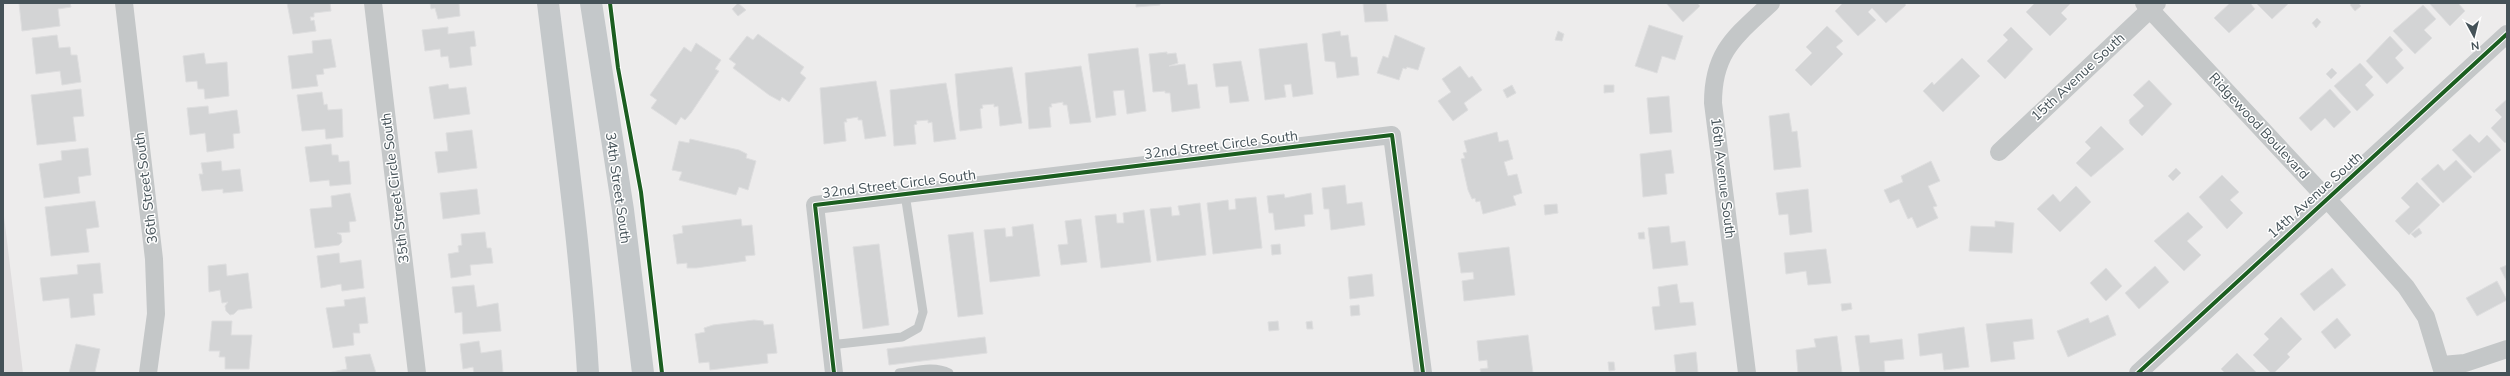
<svg xmlns="http://www.w3.org/2000/svg" width="2510" height="376" viewBox="0 0 2510 376" font-family="'Nunito Sans',sans-serif">
<style>
.education{fill:#dfddde}
.building{fill:#d3d4d5;stroke:#dededf}
.lines{fill:none;stroke-linecap:round;stroke-linejoin:round}
.service{stroke:#c4c7c8;stroke-width:9}
.minor{stroke:#c4c7c8;stroke-width:18}
.secondary{stroke:#c4c8ca;stroke-width:22}
.cycleway-casing{stroke:#fff;stroke-width:6}
.cycleway{stroke:#1b5e20;stroke-width:4}
.labels{text-anchor:middle;dominant-baseline:central;stroke-width:3;stroke-linejoin:round;paint-order:stroke}
.street-label{font-size:14px;fill:#455258;stroke:#fff}
</style>
<rect width="100%" height="100%" fill="#edecec"/>
<path class="education" d="M3 208 23 373H3Z"/>
<path class="building" d="M19 3H70L71 7 58 9 60 26 22 31Z
M287 3H330L331 11 314 13V17H310L311 21 314 20 316 31 293 34Z
M430 3H459L460 16 438 19 435 8 431 9Z
M738 3 746 10 738 16 732 9Z
M1136 3H1160V5L1136 7Z
M1363 3H1386L1388 21 1365 22Z
M1666 3H1697L1700 6 1683 22Z
M1843 3H1904L1906 5 1886 23 1872 8 1868 12 1876 20 1858 36 1835 11Z
M2035 3H2071L2061 13 2067 19 2050 36 2026 12Z
M2230 3H2250L2255 9 2229 33 2214 18Z
M2256 3H2289L2272 19Z
M2352 3H2358L2361 6 2355 11 2350 5Z
M2429 3H2458L2465 11 2450 26Z
M2423 5 2436 19 2424 30 2432 38 2415 54 2393 31Z
M2317 18 2321 22 2316 28 2312 23Z
M1649 25 1683 36 1675 60 1662 56 1657 73 1635 66Z
M1827 26 1843 41 1836 47 1843 54 1811 86 1795 70 1812 53 1806 47Z
M448 27V34L474 31 476 46 470 47 472 65 450 68 448 56 441 57 440 49 425 51 422 30Z
M2011 27 2033 49 2005 79 1987 61 2008 40 2003 35Z
M1340 31 1341 36 1348 35 1351 57H1357L1359 75 1337 78 1335 62 1325 61 1322 34Z
M1558 31 1564 34 1562 41 1555 40Z
M758 34 804 67 800 73 806 78 789 102 782 97 780 101 769 95 733 68 736 64 729 59 747 36 753 40Z
M57 35 59 48 70 47 71 55H77L81 82 62 85 60 71 36 74 32 38Z
M1395 35 1425 48 1418 70 1407 67 1406 69 1403 68 1399 80 1377 73 1383 56 1388 58Z
M2390 36 2403 50 2395 58 2404 68 2387 84 2366 61Z
M331 39 336 67 323 69 324 74 316 75 318 86 292 89 288 56 313 53 312 41Z
M696 43 721 60 715 69 719 71 691 113 685 120 681 117 676 125 651 108 657 100 650 95 684 47 691 52Z
M1307 43 1313 94 1293 97 1291 84 1284 85 1286 97 1265 100 1259 49Z
M1138 48 1146 111 1127 114 1124 90 1113 91 1116 115 1096 118 1088 54Z
M1167 52V54L1176 53 1178 63 1169 66 1185 64 1188 85 1197 84 1200 108 1172 112 1170 93H1165V91L1153 92 1149 54Z
M204 53 206 64 227 62 229 96 205 99 204 89H198L197 81 186 82 183 56Z
M1962 58 1980 76 1943 112 1923 91 1932 82 1934 85Z
M1241 61 1249 101 1230 103 1228 86 1216 87 1213 64Z
M2360 63 2373 77 2365 85 2374 95 2357 111 2334 86Z
M1081 66 1091 122 1070 124 1067 105H1063V102L1051 104 1052 107H1049L1051 127 1029 129 1025 73Z
M1460 66 1469 78 1472 76 1482 90 1464 103 1468 110 1453 121 1438 101 1451 92 1442 79Z
M1012 67 1022 123 1000 126 998 106 994 107V104L982 105 983 108 980 109 982 128 960 131 955 74Z
M2332 68 2337 73 2331 79 2326 74Z
M2149 80 2172 104 2142 136 2130 124 2129 120 2144 106 2133 95Z
M876 81 886 136 865 139 862 120H858V117L846 119 847 122H844L846 141 824 144 820 88Z
M946 83 956 139 934 142 932 122 928 123V120L916 121 917 124 914 125 916 144 894 146 890 90Z
M448 84 449 89 466 87 470 114 434 119 429 87Z
M1512 85 1516 93 1507 98 1503 90Z
M1604 85H1614V92L1604 93Z
M81 89 84 116 73 117 76 141 37 145 31 95Z
M2330 89 2351 112 2334 128 2325 118 2311 131 2299 118Z
M322 92 324 105 327 104 328 110 342 109 343 137 326 139 325 129 302 131 297 95Z
M1669 96 1672 132 1650 134 1647 98Z
M2507 99V141L2505 143 2491 128 2502 117 2495 110Z
M208 106 209 114 237 110 240 133 233 134 234 148 207 152 205 133 190 135 187 108Z
M1789 113 1792 132 1797 131 1801 167 1774 170 1769 116Z
M2101 126 2124 149 2091 177 2076 163 2091 148 2085 142Z
M472 130 477 168 438 173 435 152 448 151 446 133Z
M1497 132 1499 142 1508 140 1513 159 1504 162 1508 176 1517 174 1522 193 1513 196 1516 205 1483 214 1480 201 1476 202 1475 198 1472 199 1468 190 1461 159 1465 158 1463 153 1467 152 1464 141Z
M2470 134 2479 143 2487 135 2501 150 2474 173 2452 150Z
M690 139 739 150 747 154 746 158 756 161 748 190 739 187 736 195 679 180 682 172 672 170 679 141 689 143Z
M331 144 332 155H338L339 162 349 161 351 184 330 186 329 180 310 182 305 147Z
M88 148 91 175 78 177 80 193 44 198 39 164 62 160 61 151Z
M1671 150 1674 173 1665 174 1667 194 1643 197 1640 154Z
M2456 160 2472 177 2443 203 2421 179 2438 164 2444 171Z
M221 161 222 171 240 169 243 191 223 193V189L202 191 199 174H203L201 163Z
M1931 161 1940 181 1928 186 1937 206 1933 207 1938 218 1917 228 1912 217 1908 219 1899 199 1890 203 1884 190 1903 182 1901 176Z
M2176 168 2181 173 2173 181 2168 176Z
M2222 175 2239 192 2230 200 2243 213 2227 229 2199 197Z
M2417 182 2440 205 2409 235 2395 221 2410 207 2401 198Z
M1345 185 1347 204 1362 202 1365 225 1331 230 1329 209H1324L1322 188Z
M2076 186 2091 202 2060 232 2037 209 2053 194 2060 202Z
M477 189 480 214 443 219 440 193Z
M1808 189 1812 232 1790 235 1788 214 1779 215 1776 193Z
M350 193 356 221 349 222 350 232 337 233 341 235 342 242 339 245 315 248 310 209 332 207 331 196Z
M1311 193 1313 214 1304 215 1305 226 1275 230 1273 213H1269L1267 196 1284 194 1285 198Z
M1256 197 1262 248 1213 254 1207 203 1228 200 1229 210 1236 209 1235 199Z
M95 201 99 227 86 229 89 252 51 256 45 207Z
M1200 203 1206 255 1157 261 1150 209 1171 207 1172 216 1180 215 1178 206Z
M1557 204 1558 213 1545 215 1544 205Z
M1144 210 1151 262 1101 268 1095 216 1116 214 1117 223H1124L1123 213Z
M2188 212 2203 227 2187 241 2201 255 2184 271 2154 241Z
M741 219 742 226 752 225 755 255 745 256 746 261 725 264 696 268H687V263L677 264 673 235 683 233 682 226Z
M1081 219 1087 262 1061 265 1058 245 1068 244 1065 221Z
M1995 221 2014 223 2012 253 1969 251 1971 226 1995 227Z
M1033 224 1040 276 990 282 984 230 1005 228 1006 237 1013 236 1012 227Z
M1669 226 1671 243 1685 241 1688 265 1653 269 1648 228Z
M2419 228 2422 233 2415 238 2411 234Z
M485 232 487 248H491L493 263 470 265 471 275 451 278 448 254 459 252 458 246 462 245 461 234Z
M973 232 983 314 958 317 948 235Z
M1644 232 1645 239H1639L1638 233Z
M879 244 889 325 863 329 853 247Z
M1280 244 1281 254 1272 255 1271 245Z
M1509 247 1515 295 1464 301 1462 281 1474 279 1473 272 1461 273 1458 253Z
M1826 249 1831 283 1808 285 1806 271 1786 274 1784 253Z
M339 253 340 263 361 260 364 288 342 291 341 284 321 288 317 256Z
M100 263 103 293 93 294 95 315 71 318 69 298 43 301 40 278 78 274 77 265Z
M226 264 227 276 248 273 252 308 238 310 234 314 230 315 226 311 225 306 228 302 222 303 220 290 209 292 208 266Z
M2507 265V282L2500 268Z
M2155 266 2169 282 2139 309 2125 293Z
M2106 268 2122 286 2106 301 2090 283Z
M2332 268 2346 285 2314 311 2300 294Z
M1372 274 1374 296 1350 299 1348 277Z
M2497 281 2507 300 2477 316 2466 298Z
M1677 284 1680 303 1693 302 1696 325 1655 330 1652 307 1660 306 1658 287Z
M474 285 477 307 498 303 501 331 463 334 462 312 455 313 452 287Z
M365 297 368 323 359 324 360 333H353L354 345 333 348 326 308 345 306 344 300Z
M1851 303 1852 309 1842 311 1841 304Z
M1359 305 1360 315 1351 316 1350 306Z
M2108 315 2116 335 2068 357 2057 331 2088 318 2090 323Z
M2281 317 2302 339 2287 354 2290 357 2274 373H2271L2253 355 2269 339 2264 334Z
M2337 318 2351 335 2335 349 2321 332Z
M2032 319 2034 339 2013 342 2015 359 1991 362 1986 324Z
M754 320 763 321 764 325 773 324 777 353 767 354 768 363 710 370 709 362 699 363 695 334 705 332 704 328 713 325Z
M212 321H232L231 335H252L249 369H225V357H219L220 351H209Z
M1278 321 1279 330 1269 331 1268 322Z
M1312 321 1313 329H1307L1306 322Z
M1964 327 1969 367 1944 370 1942 353 1920 356 1918 334Z
M1528 335 1533 373H1481L1480 369 1488 368 1487 360 1479 361 1477 341Z
M1869 335 1870 343 1902 339 1904 359 1884 361 1885 373H1860L1855 336Z
M1837 336 1842 373H1798L1796 350 1816 347 1814 339Z
M985 337 987 353 889 365 887 349Z
M479 341 481 353 501 350 503 373H474L473 367 463 369 460 344Z
M76 344 100 349 95 372 100 373H69Z
M1696 352 1698 373H1676L1674 355Z
M2237 353 2257 373H2225L2221 369Z
M370 354 376 373H327L347 369 345 357Z
M1608 362H1614L1615 370 1609 371Z"/>
<g class="lines">
<path class="service" d="M830 345 902 337 918 328 923 312 905 194
M899 373C915 371 934 365 949 373"/>
<path class="minor" d="M124 3 154 259 156 314 148 373
M373 3 417 373
M2144 3 2327 199 2406 287 2426 317 2443 373
M1999 152 2157 3
M2442 365 2465 363 2507 349
M834 373 815 205 1392 135 1423 373
M1747 373 1713 103C1713 51 1736 36 1771 3
M2138 373 2507 34"/>
<path class="secondary" d="M548 3C563 126 581 249 588 373
M591 3 623 210 643 373"/>
<defs>
<path id="cycleway" d="M610 3 618 68 641 192 662 373
M834 373 815 205 1392 135 1423 373
M2138 373 2507 34"/>
</defs>
<use href="#cycleway" class="cycleway-casing"/>
<use href="#cycleway" class="cycleway"/>
</g>
<g class="labels">
<g class="street-label">
<text transform="translate(2078 77) rotate(-43)">15th Avenue South</text>
<text transform="translate(2259 126) rotate(47)">Ridgewood Boulevard</text>
<text transform="translate(1221 145) rotate(-7)">32nd Street Circle South</text>
<text transform="translate(1723 178) rotate(83)">16th Avenue South</text>
<text transform="translate(899 184) rotate(-7)">32nd Street Circle South</text>
<text transform="translate(146 188) rotate(-97)">36th Street South</text>
<text transform="translate(395 188) rotate(-97)">35th Street Circle South</text>
<text transform="translate(618 188) rotate(82)">34th Street South</text>
<text transform="translate(2315 195) rotate(-42)">14th Avenue South</text>
</g>
</g>
<rect width="2510" height="376" fill="none" stroke="#455258" stroke-width="8"/>
<g transform="translate(2474 36) rotate(173)" stroke="#ffffff" stroke-width="3" paint-order="stroke">
<path d="M0-3L7 15L0 10L-7 15Z" fill="#455258"/>
<text y="-6" font-size="11" font-weight="bold" text-anchor="middle" fill="#455258">N</text>
</g>
</svg>
